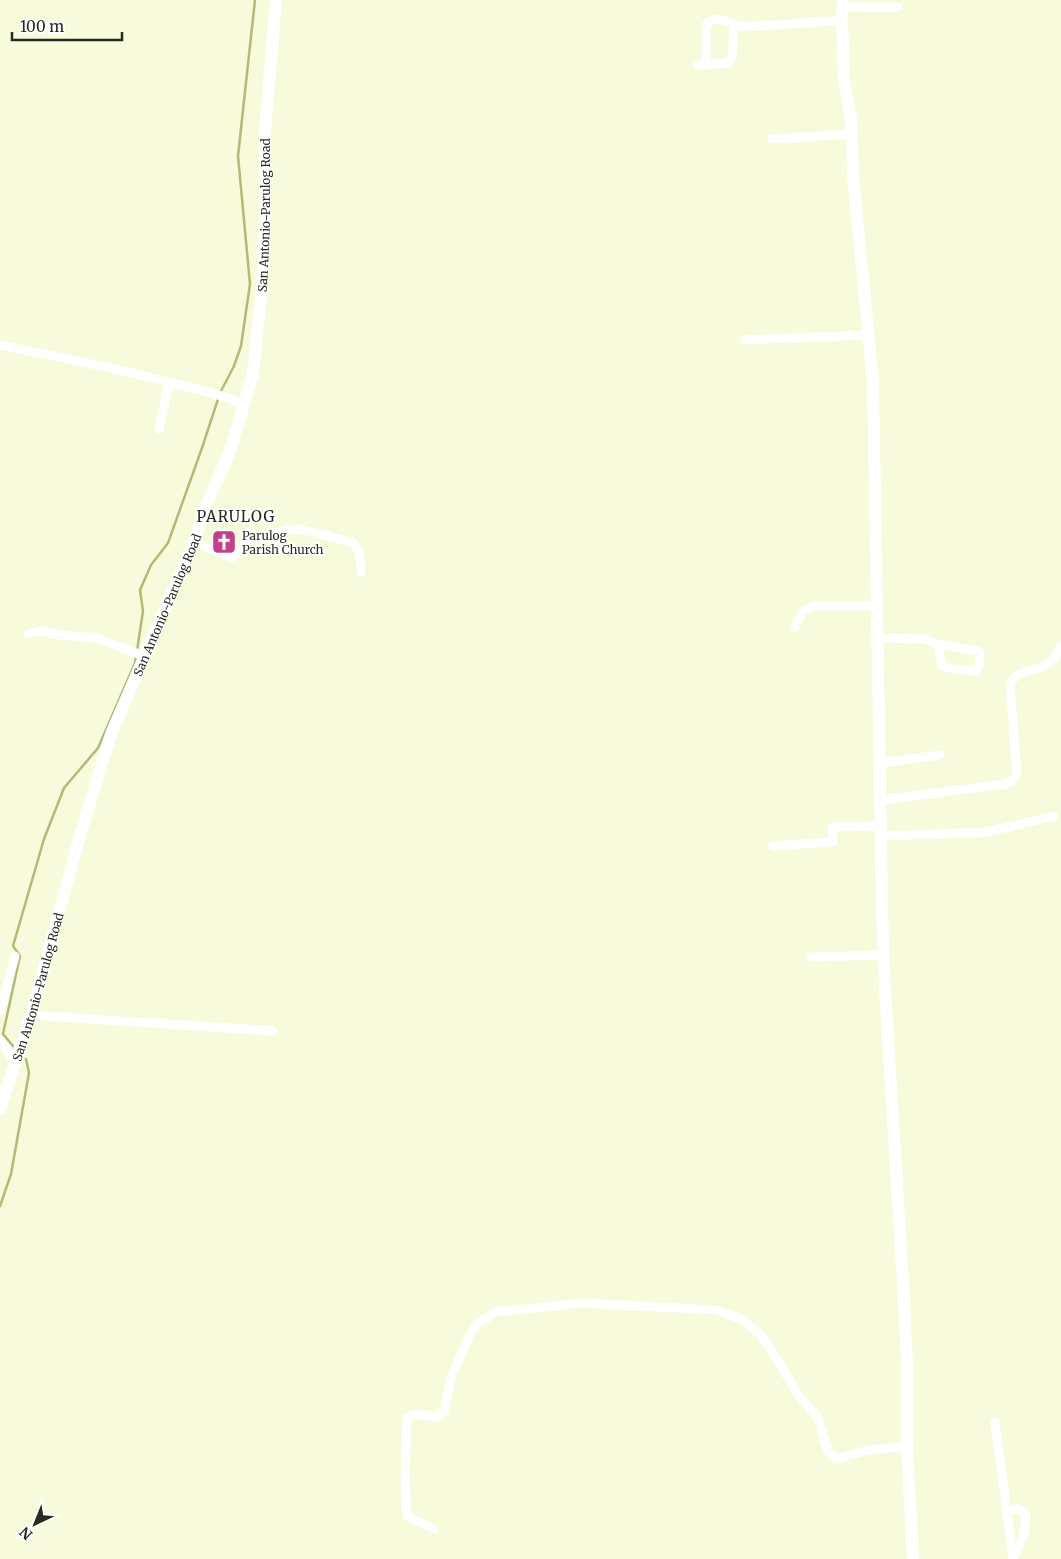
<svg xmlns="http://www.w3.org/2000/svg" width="1061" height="1559" viewBox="0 0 1061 1559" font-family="Merriweather,serif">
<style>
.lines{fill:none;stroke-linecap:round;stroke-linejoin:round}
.stream{stroke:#b4b978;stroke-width:2.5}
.street{stroke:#fff;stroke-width:9}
.secondary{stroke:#fff;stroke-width:12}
.labels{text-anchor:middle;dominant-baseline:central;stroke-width:4;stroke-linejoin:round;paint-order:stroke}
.street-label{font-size:12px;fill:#292a1e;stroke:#fff}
.poi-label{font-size:12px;fill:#292a1e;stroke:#fff;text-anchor:start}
.quarter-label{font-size:15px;letter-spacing:1px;fill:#292a1e;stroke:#fff}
</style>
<rect width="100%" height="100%" fill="#f8fbdb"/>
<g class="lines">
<path class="stream" d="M137 651 143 611 140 590 151 565 168 543 202 448 220 393 234 366 241 346 250 284 238 156 255 0
M13 1046 3 1034 20 956 13 946 44 839 64 788 98 748 135 663 136 656
M0 1206 11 1174 29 1073 26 1059"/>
<path class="street" d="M843 7H898
M706 64V26C715 12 730 25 741 26 774 26 809 22 842 21
M698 65 727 63 732 58 734 25
M772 139 851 134
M745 340 868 335
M0 345C56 357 112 367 168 382 194 388 219 394 244 404
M159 429 169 382
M194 542 231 557C240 556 243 546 248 540L266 537 287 530 300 529 351 542C361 548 360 561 361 572
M795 627 803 611 814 606H877
M28 634 40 631 60 635 96 638 144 656
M878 638 924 639 938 644 978 651 980 653 979 665 976 671 953 669 942 666 938 644
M880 763 940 755
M881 800 1005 784 1012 781 1017 774 1010 684C1017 668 1038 672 1051 662 1056 658 1058 651 1061 645
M882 836 988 832 1054 816
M773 846 833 842 832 827 882 826
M811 957 883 955
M0 1011 15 956
M31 1015 273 1031
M0 1040 15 1062
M995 1422 1013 1559
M1006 1512C1016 1508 1019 1506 1026 1515L1024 1534 1013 1559
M434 1529 407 1516 405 1479 407 1418 413 1414 437 1417 444 1411 451 1377 470 1334 477 1324 496 1312 581 1303 716 1310 741 1319 761 1335 782 1367 799 1396 809 1407 818 1418 828 1451 836 1459 868 1450 907 1446"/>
<g class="secondary">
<path d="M843 0 842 21 844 81 851 119 853 175 873 383 883 955 904 1300 907 1363V1446L913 1559"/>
<path id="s1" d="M0 1109 31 1015 81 832 111 734 194 542 209 499 230 451 253 374 262 287 265 223V131L276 0"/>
</g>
</g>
<defs>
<symbol id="church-square" viewBox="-11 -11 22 22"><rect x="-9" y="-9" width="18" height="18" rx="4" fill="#c2418a" stroke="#fff"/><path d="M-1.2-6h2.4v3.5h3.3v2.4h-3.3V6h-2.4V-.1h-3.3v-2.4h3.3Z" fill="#fff"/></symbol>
</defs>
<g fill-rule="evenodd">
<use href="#church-square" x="210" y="528" width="28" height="28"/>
</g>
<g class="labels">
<g class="street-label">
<text stroke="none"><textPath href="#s1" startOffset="938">San Antonio-Parulog Road</textPath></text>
<text stroke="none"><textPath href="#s1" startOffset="532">San Antonio-Parulog Road</textPath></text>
<text stroke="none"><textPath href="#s1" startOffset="128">San Antonio-Parulog Road</textPath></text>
</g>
<g class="poi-label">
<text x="242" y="535">Parulog<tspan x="242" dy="14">Parish Church</tspan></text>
</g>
<g class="quarter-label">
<text x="236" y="516">PARULOG</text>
</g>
</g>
<g transform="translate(35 1524) rotate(223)" stroke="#ffffff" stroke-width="4" paint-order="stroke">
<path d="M0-4L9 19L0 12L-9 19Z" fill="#292a1e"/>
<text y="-8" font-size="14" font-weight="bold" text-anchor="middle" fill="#292a1e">N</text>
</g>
<path d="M12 32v8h110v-8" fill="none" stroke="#292a1e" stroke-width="2.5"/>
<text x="20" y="32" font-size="15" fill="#292a1e" stroke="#ffffff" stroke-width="4" paint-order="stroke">100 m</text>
</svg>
